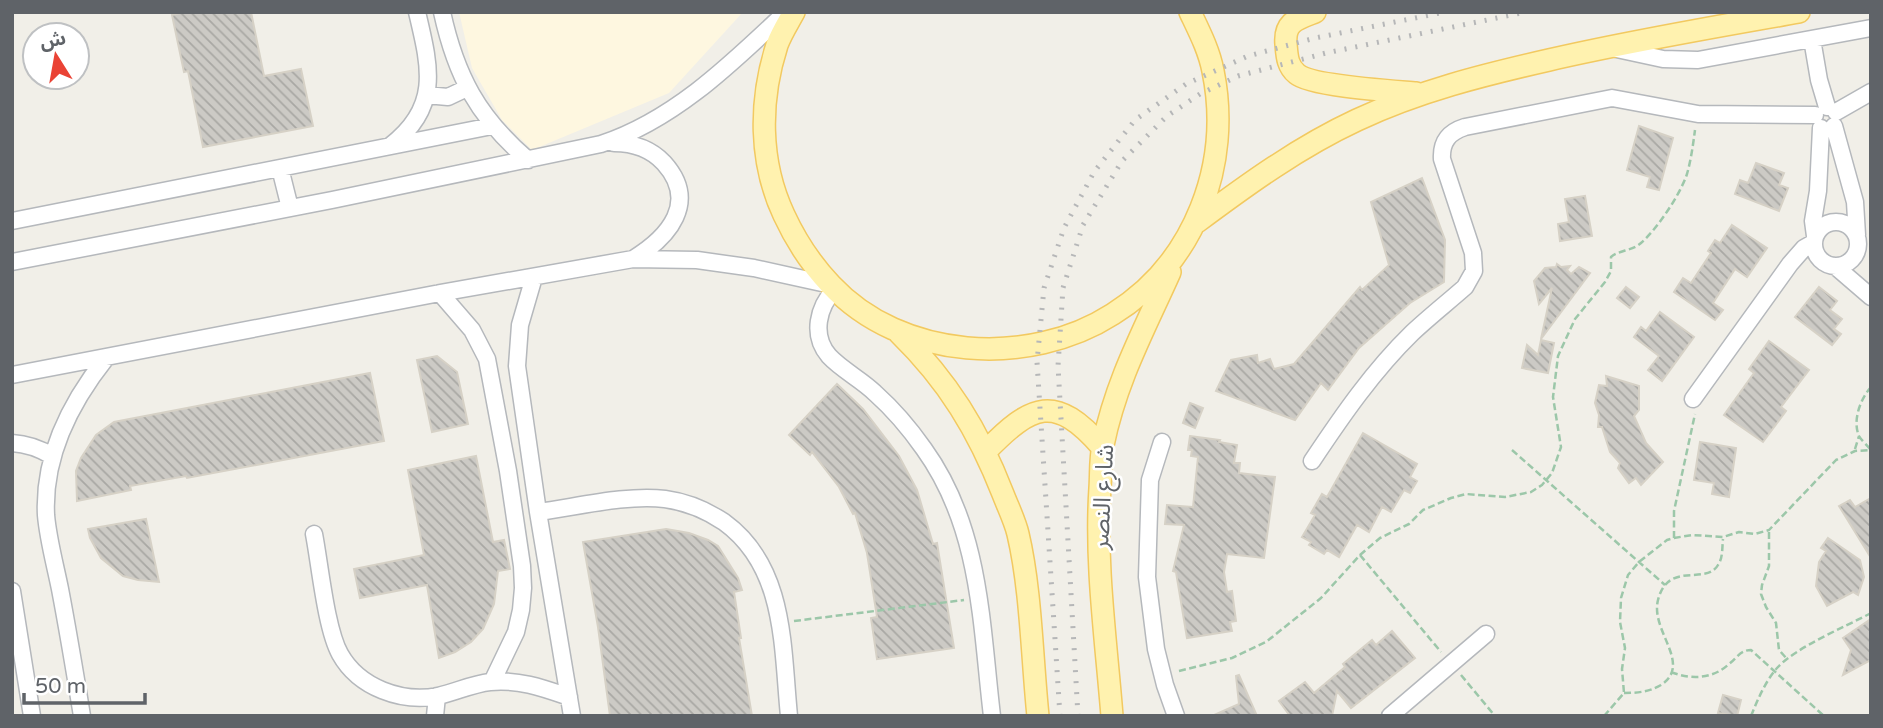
<svg xmlns="http://www.w3.org/2000/svg" width="1883" height="728" viewBox="0 0 1883 728" font-family="'Varela Round','Noto Sans Arabic',sans-serif">
<style>
.commercial{fill:#fef7e0}
.building{fill:url(#building-back-hatch);stroke:#d6d1c6;stroke-width:2}
.lines{fill:none;stroke-linecap:round;stroke-linejoin:round}
.minor-casing{stroke:#b5b8bc;stroke-width:19}
.major-casing{stroke:#f2c960;stroke-width:24}
.path{stroke:#9cc7a9;stroke-width:2.5;stroke-dasharray:7 3.5;stroke-linecap:butt}
.minor{stroke:#fff;stroke-width:16}
.major{stroke:#fff2af;stroke-width:21}
.rail{stroke:#b6b7b8;stroke-width:5;stroke-dasharray:2 9;stroke-linecap:butt}
.labels{text-anchor:middle;dominant-baseline:central;stroke-width:5;stroke-linejoin:round;paint-order:stroke}
.street-label{font-size:24px;fill:#5f6368;stroke:#fff}
</style>
<defs>
<pattern id="building-back-hatch" width="6" height="6" patternUnits="userSpaceOnUse" patternTransform="scale(1.75)"><rect width="6" height="6" fill="#cccac5"/><path d="M-1 5l2 2M0 0l6 6M5-1l2 2" fill="none" stroke="#a9a8a4"/></pattern>
</defs>
<rect width="100%" height="100%" fill="#f1efe8"/>
<path class="commercial" d="M459 12H743L669 93 532 150 502 120 472 68Z"/>
<path class="building" d="M184 12H251L264 76 301 69 313 126 203 147 188 71 184 72 172 15Z
M1639 126 1673 138 1659 190 1647 187 1650 177 1627 170Z
M1756 163 1784 173 1779 185 1788 188 1779 211 1735 194 1740 180 1748 183Z
M1422 178 1445 240 1444 282 1410 303 1359 348 1328 390 1321 383 1295 420 1216 391 1231 360 1257 355 1258 363 1270 359 1274 369 1294 364 1360 287 1362 290 1389 265 1371 202Z
M1585 196 1592 236 1560 241 1558 224 1569 222 1565 199Z
M1732 225 1767 248 1747 277 1735 269 1713 303 1723 310 1715 320 1674 292 1683 278 1691 283 1711 253 1708 251 1715 240 1720 243Z
M1557 264 1561 267 1570 266 1567 270 1571 274 1579 267 1590 273 1541 339 1552 288 1539 304 1534 281 1545 268 1556 267Z
M1626 287 1639 297 1630 308 1617 298Z
M1819 287 1837 301 1830 310 1842 319 1834 329 1841 334 1832 345 1795 317Z
M1660 312 1694 337 1662 381 1648 370 1659 356 1634 337 1641 327 1646 331Z
M1541 340 1554 343 1548 373 1522 368 1527 345 1538 355Z
M1769 341 1809 370 1781 407 1786 411 1763 442 1724 415 1754 373 1749 369Z
M437 356 457 372 468 424 432 432 417 360Z
M370 373 384 441 187 478 186 476 130 486 131 490 77 501 76 471 81 458 96 435 114 422Z
M1606 376 1639 386V410L1634 416 1646 443 1663 462 1641 485 1636 478 1629 483 1618 468 1620 463 1610 452 1602 427H1598L1599 415 1595 403 1599 385 1607 386Z
M837 384 863 409 899 456 917 490 933 544 937 543 954 648 877 659 871 618 877 617 867 553 855 513 853 514 839 487 812 452 810 455 789 435Z
M1190 403 1203 408 1195 428 1183 423Z
M1363 433 1417 464 1410 477 1417 481 1410 493 1404 490 1391 512 1382 507 1369 532 1357 525 1339 557 1327 550 1324 554 1309 545 1311 542 1302 537 1315 515 1311 513 1322 494 1327 497Z
M1190 436 1220 440 1219 442 1237 445 1234 463H1240L1239 473 1275 477 1264 558 1227 554 1224 572 1227 592 1232 591 1236 621 1230 622 1232 631 1187 638 1176 572 1173 571 1184 525 1165 524 1167 505 1193 507 1198 457 1191 456 1192 450H1188Z
M1700 442 1736 448 1729 497 1712 494 1714 483 1694 480Z
M476 456 493 542 504 540 510 569 498 571 494 604 483 629 471 642 455 652 439 658 427 585 360 598 354 569 424 555 408 470Z
M1871 498V558L1839 506 1850 500 1855 507Z
M146 519 159 582 138 580 123 576 101 558 90 538 88 529Z
M666 529 689 533 708 540 718 546 738 578 742 590 734 592 741 638H739L752 716H610L598 627 583 542Z
M1828 538 1860 560 1864 577 1858 595 1853 592 1827 606 1816 586 1819 562 1826 551 1821 548Z
M1871 619V660L1843 675 1851 650 1843 638Z
M1392 631 1415 658 1351 708 1337 691 1332 716H1290L1279 701 1305 682 1314 693 1345 667 1343 664 1372 640 1376 645Z
M1239 675 1257 716H1212L1239 704 1236 676Z
M1723 695 1741 700 1737 716 1718 713Z"/>
<g class="lines">
<defs>
<path id="minor" d="M442 12C456 76 478 117 528 160
M1812 39 1819 80 1827 107
M1612 48 1663 59 1698 60 1871 28
M426 95 448 97 467 88
M1836 112 1871 92
M1834 126 1855 202 1857 235
M614 143C633 143 651 149 664 163 699 202 669 237 633 259
M390 146C441 107 430 67 417 12
M280 168 290 208
M12 221 492 126
M1814 244a22 22 0 1 1 44 0a22 22 0 1 1-44 0Z
M1815 236 1813 221 1818 191 1821 128
M12 262 332 200 601 144C674 120 731 64 786 12
M1835 266 1871 297
M534 277 520 325 517 366 538 512 572 716
M835 289C818 307 811 335 829 356 842 370 862 380 875 393 894 410 910 429 924 449 981 528 981 624 992 716
M440 293 472 330 487 359 508 471 522 566 523 588 521 610 516 632 492 682
M12 375 440 293 633 259 697 260 754 268 831 285
M1693 399 1790 264 1804 248 1813 243
M1162 442 1150 480 1147 577 1156 649 1165 685 1176 716
M12 443C28 444 39 448 52 456
M1312 461C1342 416 1373 371 1412 333 1429 317 1448 302 1465 287L1474 271 1473 253 1442 159C1441 142 1449 132 1465 127L1612 98 1698 114 1815 115
M538 512C576 507 628 494 665 499 687 502 706 510 724 522 786 567 782 646 789 716
M314 534C320 565 326 629 340 654 359 688 402 703 438 696 456 692 472 684 490 682 518 679 543 688 569 697
M12 591 32 716
M82 716C75 673 68 631 60 589 55 564 48 539 46 515 43 455 71 402 106 358
M435 716 437 696
M1390 716 1486 634"/>
<path id="major" d="M794 12C788 23 781 34 777 45 759 101 759 162 784 215 796 241 811 264 831 285 901 360 1029 368 1113 314 1195 263 1232 164 1213 71 1209 50 1199 31 1190 12
M1315 12C1297 19 1284 22 1286 44 1287 55 1287 66 1297 74 1311 86 1393 91 1416 93
M1197 222C1248 184 1299 147 1357 120 1419 91 1483 75 1549 60 1631 41 1715 27 1799 12
M899 333C948 381 978 430 1003 494 1008 507 1015 521 1018 534 1031 589 1032 658 1038 716
M986 451C1032 404 1055 393 1102 447
M1112 716C1106 640 1095 563 1100 488 1101 474 1100 459 1103 445 1116 381 1144 330 1170 272"/>
</defs>
<use href="#minor" class="minor-casing"/>
<use href="#major" class="major-casing"/>
<path class="path" d="M1855 449 1859 436
M1870 449C1867 445 1861 440 1859 436 1852 420 1861 398 1871 387
M1512 450 1665 585
M1769 532V566L1762 585 1761 594 1766 607 1776 623 1779 650 1787 659
M1674 538V511L1695 414
M1360 555 1441 652
M794 621 964 600
M1179 671 1232 658 1266 642 1321 598 1360 555 1380 538 1409 524 1423 510 1451 498 1466 494 1505 497 1531 492 1542 485 1552 473 1561 447 1553 397 1558 356 1575 319 1605 282 1611 271V257C1619 250 1632 251 1641 243 1657 229 1680 195 1687 174 1691 160 1693 145 1695 130
M1671 672C1691 680 1713 679 1729 664 1737 658 1740 650 1751 650L1824 716
M1461 675 1495 716
M1624 693C1637 693 1649 692 1661 685 1693 664 1650 631 1658 600 1668 560 1706 586 1718 565 1723 558 1722 548 1723 539
M1604 716 1624 693 1622 669 1625 648 1620 622 1621 598 1628 575 1639 562 1667 540 1674 538 1692 535 1723 537 1739 532 1755 534 1769 530 1836 460 1855 451 1870 450
M1751 716C1758 699 1765 682 1777 668 1796 647 1845 627 1871 613"/>
<use href="#minor" class="minor"/>
<use href="#major" class="major"/>
<path class="rail" d="M1060 716 1037 362 1044 288 1064 228 1094 172 1135 120 1186 84 1248 56 1315 38 1445 12
M1078 716 1058 366 1063 288 1083 225 1122 161 1167 116 1200 94 1238 76 1326 53 1526 12"/>
</g>
<g class="labels">
<g class="street-label">
<text transform="translate(1103 497) rotate(-87)">شارع النصر</text>
</g>
</g>
<rect width="1883" height="728" fill="none" stroke="#5f6368" stroke-width="28"/>
<g transform="translate(56 56) rotate(349)"><circle r="33" fill="#ffffff" stroke="#bfc1c3" stroke-width="2"/>
<path d="M0-5L12 26L0 18L-12 26Z" fill="#ea4335"/>
<text y="-10" font-size="19" font-weight="bold" text-anchor="middle" fill="#5f6368">ش</text>
</g>
<path d="M24 693v10h121v-10" fill="none" stroke="#5f6368" stroke-width="3.5"/>
<text x="35" y="693" font-size="21" fill="#5f6368" stroke="#ffffff" stroke-width="5" paint-order="stroke">50 m</text>
</svg>
